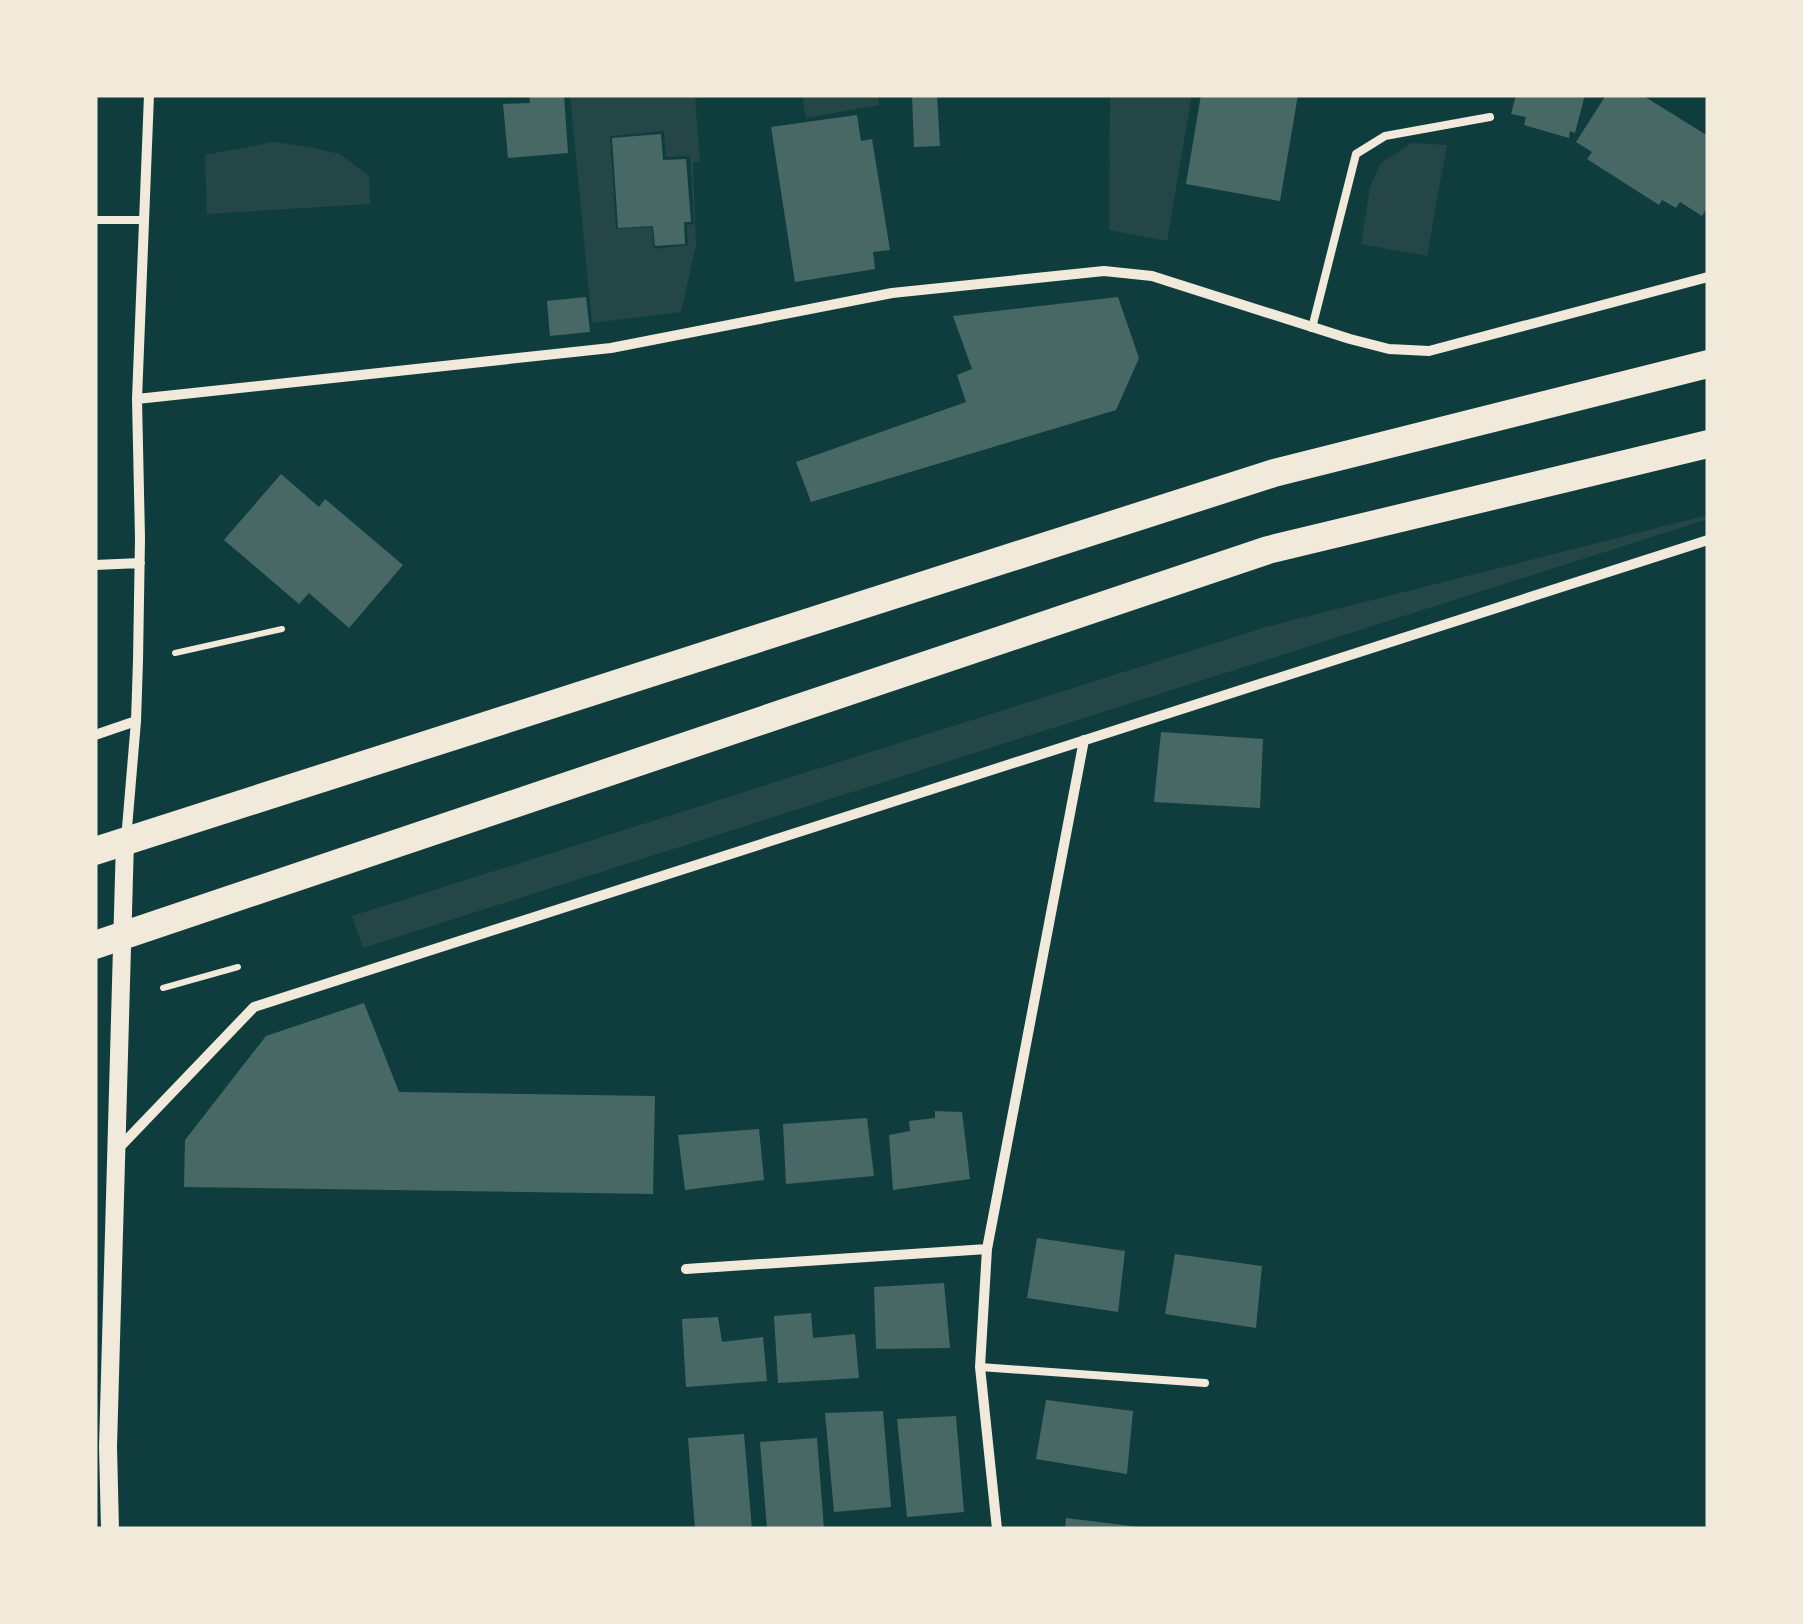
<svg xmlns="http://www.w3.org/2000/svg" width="1803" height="1624" viewBox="0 0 1803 1624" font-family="'Libre Baskerville',serif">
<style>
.green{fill:#244646;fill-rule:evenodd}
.building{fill:#486865}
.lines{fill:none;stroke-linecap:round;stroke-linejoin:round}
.path{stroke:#f1e9da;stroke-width:6}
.service{stroke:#f1e9da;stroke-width:8}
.minor{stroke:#f1e9da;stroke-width:10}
.tertiary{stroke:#f1e9da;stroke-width:18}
.trunk{stroke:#f1e9da;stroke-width:28}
</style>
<rect width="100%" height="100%" fill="#0f3d3e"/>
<path class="green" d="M570 95H715L695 99 700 161 693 163 696 245 681 312 592 323ZM664 131 666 157 690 156 694 224 687 225 688 245 654 249 652 227 616 229 610 136Z
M802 95H878L879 105 806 118Z
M1110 95H1192L1167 241 1109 230Z
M274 142 309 147 340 154 369 176 370 204 207 214 205 155Z
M1412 143 1447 145 1427 256 1361 244 1370 187 1381 163Z
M1708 515V519L363 948 352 916 1266 627Z"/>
<path class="building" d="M529 95H564L568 153 508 158 503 104 530 103Z
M912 95H937L940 146 914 147Z
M1201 95H1298L1280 201 1186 184Z
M1516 95H1585L1575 133 1570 131 1569 138 1524 125 1526 117 1511 114Z
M1606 95H1642L1708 136V206L1702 216 1680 202 1676 208 1662 200 1659 205 1587 159 1592 152 1576 142Z
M857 115 861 141 872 139 890 250 873 252 875 269 795 282 771 127Z
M661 134 663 160 686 159 691 222H684L685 244 655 246 653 226 618 228 612 138Z
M586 297 590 332 550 336 547 301Z
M1118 297 1139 358 1116 410 811 502 796 462 966 402 957 375 972 369 953 316Z
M281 474 319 507 325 499 403 565 349 628 309 593 299 604 224 540Z
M1161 732 1263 739 1260 808 1154 802Z
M364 1003 399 1092 655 1096 653 1194 184 1187 185 1140 266 1036Z
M935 1111 962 1112 970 1179 893 1190 889 1135 910 1131 909 1121 935 1118Z
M867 1118 874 1176 786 1184 783 1124Z
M759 1129 764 1180 685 1190 678 1135Z
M1037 1238 1125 1251 1118 1312 1027 1298Z
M1175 1254 1262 1266 1256 1328 1165 1314Z
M944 1283 950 1348 876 1349 874 1287Z
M811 1313 813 1338 855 1334 859 1378 778 1383 774 1316Z
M718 1317 722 1342 763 1337 767 1381 686 1387 682 1319Z
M1046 1400 1133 1411 1127 1474 1036 1459Z
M883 1411 891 1507 834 1512 825 1413Z
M956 1416 964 1512 907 1517 897 1419Z
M744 1434 752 1529H695L688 1438Z
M817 1438 824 1529H767L760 1442Z
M1066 1518 1139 1527V1529H1065Z"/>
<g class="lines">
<path class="path" d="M175 653 282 629
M163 988 238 967"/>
<path class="service" d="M95 220H144
M1312 328 1356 154 1385 136 1490 117
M980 1367 1205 1383"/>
<path class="minor" d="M137 399 611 348 892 293 1104 271 1152 276 1350 339 1389 349 1429 351 1708 277
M95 565 140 563
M95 735 136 721
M126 840 136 721 138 661 140 538 137 399 149 95
M117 1150 254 1007 1708 540
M686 1269 987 1249
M997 1529 980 1367 987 1249 1084 740"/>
<path class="tertiary" d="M110 1529 108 1447 125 841"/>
<path class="trunk" d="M95 851 1274 473 1708 364
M95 945 1268 550 1708 444"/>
</g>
<rect width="1803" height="1624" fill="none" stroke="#f1e9da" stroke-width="195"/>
</svg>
